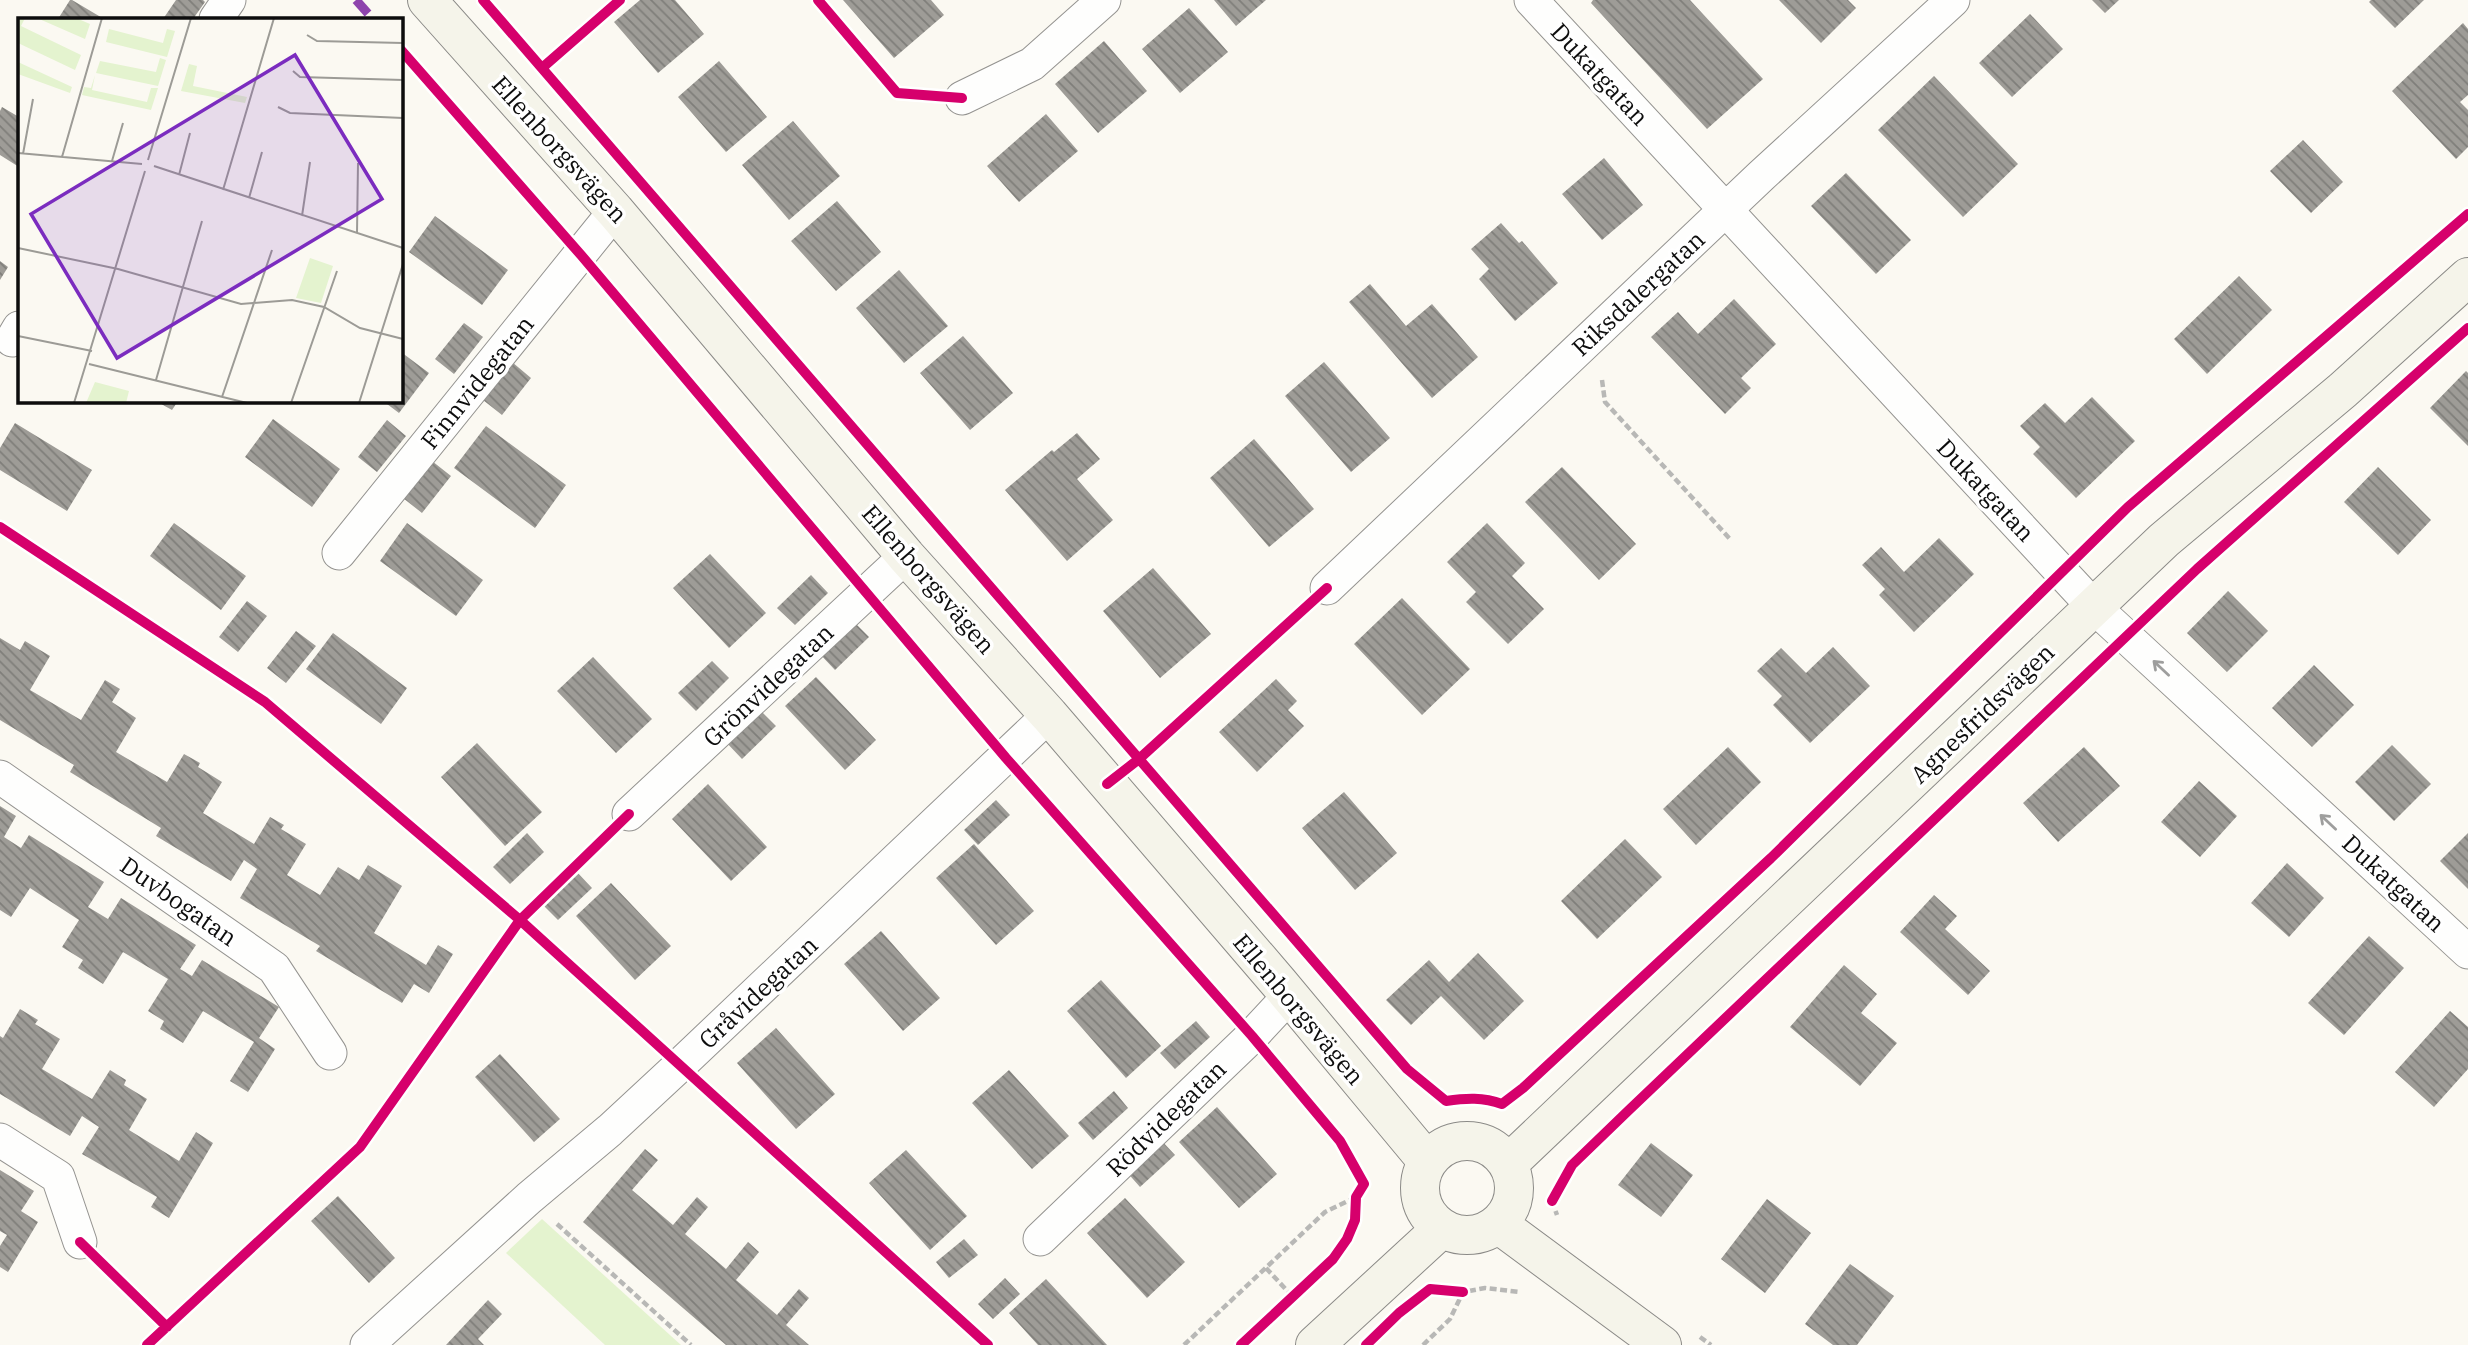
<svg xmlns="http://www.w3.org/2000/svg" width="2468" height="1345" viewBox="0 0 2468 1345" font-family="'IBM Plex Serif',serif">
<style>
.grass{fill:#e4f3cf}
.building{fill:url(#building-back-hatch)}
.lines{fill:none;stroke-linecap:round;stroke-linejoin:round}
.street-casing{stroke:#949390;stroke-width:35}
.secondary-casing{stroke:#8b8a87;stroke-width:40}
.path{stroke:#b8b8b6;stroke-width:4.5;stroke-dasharray:7 3.5;stroke-linecap:butt}
.street{stroke:#fefefd;stroke-width:33}
.secondary{stroke:#f5f4ea;stroke-width:38}
.quiet{stroke:#8e44ad;stroke-width:9;stroke-dasharray:18 9;stroke-linecap:butt}
.cycleway-casing{stroke:#fff;stroke-width:15}
.cycleway{stroke:#d6006c;stroke-width:10}
.oneway{stroke:#9e9e9d}
.labels{text-anchor:middle;dominant-baseline:central;stroke-width:7;stroke-linejoin:round;paint-order:stroke}
.street-label{font-size:24px;fill:#0d0d0d;stroke:#fff}
.inset-road{fill:none;stroke:#9c9b96;stroke-width:2}
.view{fill:#7b2cbf;fill-opacity:0.15;stroke:#7b2cbf;stroke-width:3.5}
.inset-edge{fill:none;stroke:#0d0d0d;stroke-width:3.5}
</style>
<defs>
<pattern id="building-back-hatch" width="6" height="6" patternUnits="userSpaceOnUse" patternTransform="scale(1.75)"><rect width="6" height="6" fill="#9e9c97"/><path d="M-1 5l2 2M0 0l6 6M5-1l2 2" fill="none" stroke="#7f7e7a"/></pattern>
</defs>
<rect width="100%" height="100%" fill="#fbf9f2"/>
<path class="grass" d="M542 1219 681 1345H605L506 1253Z"/>
<path class="building" d="M70 0H72L104 19H58Z
M176 0H203L205 2 193 19H163Z
M640 0H675L704 34 658 73 614 22Z
M843 0H931L944 15 894 58Z
M1214 0H1266L1236 26Z
M1593 0H1690L1763 79 1707 129 1591 3Z
M1779 0H1848L1856 8 1821 43Z
M2092 0H2119L2105 13Z
M2371 0H2424L2395 28 2369 2Z
M1189 8 1228 52 1180 93 1142 49Z
M2030 14 2063 49 2012 97 1979 63Z
M2463 23 2468 29V95L2460 102 2468 110V147L2456 159 2392 91Z
M1104 41 1147 91 1098 133 1055 84Z
M719 61 767 117 726 152 678 97Z
M1934 76 2018 164 1963 217 1878 130Z
M2 107 19 117V167L0 155V111Z
M1046 114 1078 151 1019 202 987 166Z
M793 121 840 176 789 220 742 165Z
M2303 140 2343 182 2311 213 2270 171Z
M1604 158 1643 205 1602 240 1562 194Z
M1846 173 1911 240 1876 274 1811 206Z
M837 201 881 252 836 291 791 241Z
M435 216 508 270 482 305 409 252Z
M1501 223 1519 243 1522 241 1558 283 1515 321 1479 279 1489 269 1471 249Z
M0 261 8 267 0 280Z
M899 270 948 326 904 363 856 308Z
M2239 276 2272 310 2207 374 2174 339Z
M1370 284 1406 326 1432 304 1478 357 1432 398 1349 302Z
M1734 299 1776 344 1741 378 1751 388 1725 414 1651 337 1678 312 1698 334Z
M464 323 483 337 454 374 435 359Z
M963 336 1013 393 970 430 920 373Z
M401 352 429 373 399 413 383 401H401Z
M512 362 531 378 502 415 483 400Z
M1324 362 1390 438 1351 472 1285 396Z
M2466 371 2468 373V446L2430 408Z
M2092 397 2135 441 2076 498 2033 454 2040 447 2020 426 2045 403 2065 423Z
M156 401H178L172 410Z
M273 419 340 469 312 507 245 457Z
M387 420 406 436 377 472 358 457Z
M15 423 92 470 67 511 0 470V448Z
M486 426 566 485 535 528 454 468Z
M1077 433 1100 459 1077 479 1113 520 1067 561 1005 490 1052 450 1054 452Z
M1254 439 1314 509 1269 547 1210 478Z
M432 461 451 476 422 513 403 498Z
M1562 467 1636 544 1599 580 1525 502Z
M2378 467 2431 520 2398 555 2344 502Z
M174 523 246 576 221 610 150 556Z
M407 523 483 580 456 616 380 561Z
M1487 523 1525 563 1512 576 1544 609 1508 644 1466 602 1476 592 1447 562Z
M1939 538 1974 574 1914 632 1879 595 1885 589 1862 565 1881 547 1904 572Z
M710 554 766 613 729 648 673 588Z
M1153 568 1211 634 1160 678 1103 611Z
M811 575 828 593 795 625 777 608Z
M2228 591 2268 631 2227 672 2187 633Z
M1402 598 1470 669 1422 715 1354 644Z
M247 601 267 616 238 652 219 637Z
M852 620 869 637 835 670 818 652Z
M296 631 316 646 286 683 267 668Z
M333 633 407 688 381 724 306 669Z
M0 638 20 650 25 641 50 656 30 690 81 720 105 680 120 689 112 702 136 718 116 752 167 782 184 754 200 763 198 767 222 782 203 813 254 844 270 817 284 825 281 829 306 844 287 875 320 895 338 867 359 880 368 865 402 886 374 933 426 965 438 945 453 954 429 993 414 984 402 1003 316 951 320 946 240 898 257 869 244 860 231 881 156 836 161 828 70 772 74 765 0 720Z
M1833 647 1870 686 1810 743 1773 705 1782 696 1757 671 1781 648 1806 673Z
M593 657 652 719 616 753 557 691Z
M712 661 729 678 696 711 678 693Z
M2314 665 2354 705 2312 747 2272 708Z
M816 677 876 740 845 770 785 706Z
M1276 679 1297 701 1288 710 1304 726 1257 772 1219 732Z
M758 708 776 726 742 759 725 741Z
M477 743 542 812 505 846 441 777Z
M2392 745 2431 784 2394 821 2355 782Z
M1728 747 1761 782 1696 845 1663 809Z
M2084 747 2120 786 2058 842 2023 803Z
M2199 781 2237 816 2200 857 2161 822Z
M708 784 767 847 731 881 672 819Z
M1344 792 1397 853 1355 890 1302 828Z
M996 800 1010 815 978 845 964 830Z
M0 806 16 816 4 837 21 848 29 835 104 882 88 907 108 919 121 898 196 945 180 969 192 976 202 960 279 1007 259 1038 275 1049 248 1092 230 1081 254 1042 203 1011 183 1043 160 1029 164 1021 148 1011 168 979 123 952 103 984 78 968 83 960 62 947 79 920 30 888 11 917 0 910Z
M527 833 544 852 510 884 493 867Z
M2468 833V889L2440 861Z
M1625 839 1662 877 1597 939 1561 901Z
M974 844 1034 911 996 945 936 878Z
M2287 863 2324 898 2289 937 2251 903Z
M575 870 592 888 558 920 541 903Z
M611 883 671 946 635 980 576 916Z
M1934 895 1957 916 1945 929 1990 971 1968 995 1900 932Z
M881 931 940 998 903 1031 844 964Z
M2369 936 2404 968 2344 1035 2308 1003Z
M1478 953 1524 1001 1484 1040 1441 996 1411 1025 1386 1000 1429 960 1449 982Z
M1844 965 1877 994 1861 1013 1897 1043 1860 1086 1790 1027Z
M1101 980 1161 1046 1126 1078 1067 1011Z
M20 1009 38 1020 35 1024 60 1039 42 1069 92 1099 110 1070 126 1080 124 1085 147 1099 129 1130 179 1161 196 1132 213 1143 169 1218 151 1207 157 1197 82 1154 99 1127 82 1116 70 1136 0 1094V1036L3 1038Z
M2450 1011 2468 1027V1069L2434 1107 2395 1072Z
M1196 1021 1210 1037 1175 1069 1160 1053Z
M776 1028 835 1094 796 1129 737 1063Z
M500 1054 560 1119 534 1142 475 1077Z
M1009 1070 1069 1136 1032 1169 972 1103Z
M1114 1091 1128 1108 1093 1140 1078 1123Z
M1217 1107 1277 1174 1239 1208 1179 1142Z
M1160 1139 1175 1155 1140 1187 1125 1170Z
M1651 1143 1693 1175 1661 1217 1618 1185Z
M645 1149 658 1160 632 1190 673 1225 697 1197 708 1207 685 1234 726 1269 748 1242 759 1252 736 1280 777 1315 799 1289 809 1298 786 1325 809 1345H726L583 1222Z
M906 1150 967 1216 930 1250 869 1183Z
M0 1170 34 1191 21 1211 38 1222 8 1272 0 1267V1246L7 1235 0 1231Z
M338 1196 395 1258 369 1283 311 1221Z
M1125 1198 1185 1262 1147 1298 1087 1233Z
M1767 1199 1811 1233 1765 1293 1721 1259Z
M964 1239 978 1255 949 1278 936 1262Z
M1850 1264 1894 1296 1857 1345H1833L1805 1324Z
M1005 1278 1020 1294 993 1319 978 1304Z
M1046 1279 1107 1345H1038L1009 1313Z
M488 1300 502 1314 478 1339 484 1345H446Z"/>
<g class="lines">
<defs>
<path id="street" d="M1531 0 2094 607 2468 952
M216 19 229 0
M962 98 1032 64 1104 0
M12 340 19 328
M339 553 615 211
M1327 588 1761 176 1953 0
M0 777 274 968 330 1053
M629 814 906 556
M0 1140 58 1177 80 1242
M1040 1239 1252 1036 1290 995
M367 1345 529 1198 610 1130 679 1066 1049 715"/>
<path id="secondary" d="M427 0 615 211 906 556 1049 715 1279 983 1427 1161
M1420 1188a47 47 0 1 1 94 0a47 47 0 1 1-94 0Z
M1508 1164 2164 540 2343 390 2468 277
M1498 1224 1662 1345
M1315 1345 1441 1229"/>
</defs>
<use href="#street" class="street-casing"/>
<use href="#secondary" class="secondary-casing"/>
<path class="path" d="M1602 380 1605 402 1730 539
M1552 1201 1557 1215
M557 1224 691 1345
M1266 1268 1293 1297
M1700 1337 1711 1345
M1248 1338 1255 1345
M1184 1345 1325 1212 1356 1197
M1423 1345 1450 1319 1463 1292 1485 1288 1520 1292"/>
<use href="#street" class="street"/>
<use href="#secondary" class="secondary"/>
<path class="quiet" d="M356 0 373 19"/>
<defs>
<path id="cycleway" d="M483 0 1407 1069 1446 1101C1466 1098 1483 1097 1502 1104L1523 1088 1771 858 2128 507 2468 214
M818 0 897 93 962 98
M401 50 581 255 1006 758 1252 1036 1340 1141 1364 1184 1356 1197 1355 1220 1347 1239 1333 1259 1241 1345
M542 68 620 0
M0 527 265 702 520 920 988 1345
M1107 784 1139 759 1327 588
M1552 1201 1572 1165 1629 1110 2197 569 2468 328
M80 1242 167 1327
M147 1345 360 1147 520 920 629 814
M1366 1345 1399 1313 1430 1289 1463 1292"/>
</defs>
<use href="#cycleway" class="cycleway-casing"/>
<use href="#cycleway" class="cycleway"/>
</g>
<defs><path id="oneway-shaft" d="M-6 0H5M1.5-3L5.5 0L1.5 3" fill="none" stroke-width="1.6" stroke-linecap="round" stroke-linejoin="round" transform="scale(1.75)"/></defs>
<g class="oneway">
<use href="#oneway-shaft" transform="translate(2161 668) rotate(-137)"/>
<use href="#oneway-shaft" transform="translate(2328 822) rotate(-137)"/>
</g>
<g class="labels">
<g class="street-label">
<text transform="translate(1600 74) rotate(47)">Dukatgatan</text>
<text transform="translate(560 149) rotate(48)">Ellenborgsvägen</text>
<text transform="translate(1638 293) rotate(-43)">Riksdalergatan</text>
<text transform="translate(477 382) rotate(-51)">Finnvidegatan</text>
<text transform="translate(1986 490) rotate(47)">Dukatgatan</text>
<text transform="translate(929 579) rotate(49)">Ellenborgsvägen</text>
<text transform="translate(768 685) rotate(-43)">Grönvidegatan</text>
<text transform="translate(1982 713) rotate(-44)">Agnesfridsvägen</text>
<text transform="translate(2394 883) rotate(43)">Dukatgatan</text>
<text transform="translate(179 901) rotate(35)">Duvbogatan</text>
<text transform="translate(758 992) rotate(-43)">Gråvidegatan</text>
<text transform="translate(1299 1009) rotate(50)">Ellenborgsvägen</text>
<text transform="translate(1166 1118) rotate(-44)">Rödvidegatan</text>
</g>
</g>
<g transform="translate(18 18)">
<rect width="385" height="385" fill="#fbf9f2"/>
<path d="M0 0H7L3 8 63 37 57 52 0 25ZM19 0H58L72 6 67 21ZM91 11 145 25 149 11 157 13 149 39 88 24ZM142 40 148 42 140 68 78 55 82 43 138 54ZM0 44 54 69 52 75 0 56ZM171 46 179 48 175 68 229 79 227 85 163 73ZM77 57 74 72 129 84 133 70H140L133 92 64 77 66 69 73 70Z" fill="#e4f3cf"/>
<path d="M292 240 315 248 303 285 278 280ZM77 364 111 373 108 385H68Z" fill="#e4f3cf"/>
<path class="inset-road" d="M289 17 299 23 385 25M275 53 282 59 385 62M260 89 272 95 385 100M0 135 124 146M5 136 15 81M44 139 84 0M130 142 173 0M94 143 105 105M136 148 385 230M161 157 172 115M205 172 256 0M231 180 244 134M284 198 292 144M339 215 340 145M0 230 100 251 223 286 274 282 306 289 342 310 385 321M0 318 74 333M71 346 229 385M138 362 184 203M204 379 254 232M56 385 127 153M273 385 319 253M341 385 385 246"/>
<path class="view" d="M277 37 364 181 99 340 13 196Z"/>
<rect width="385" height="385" class="inset-edge"/>
</g>
</svg>
